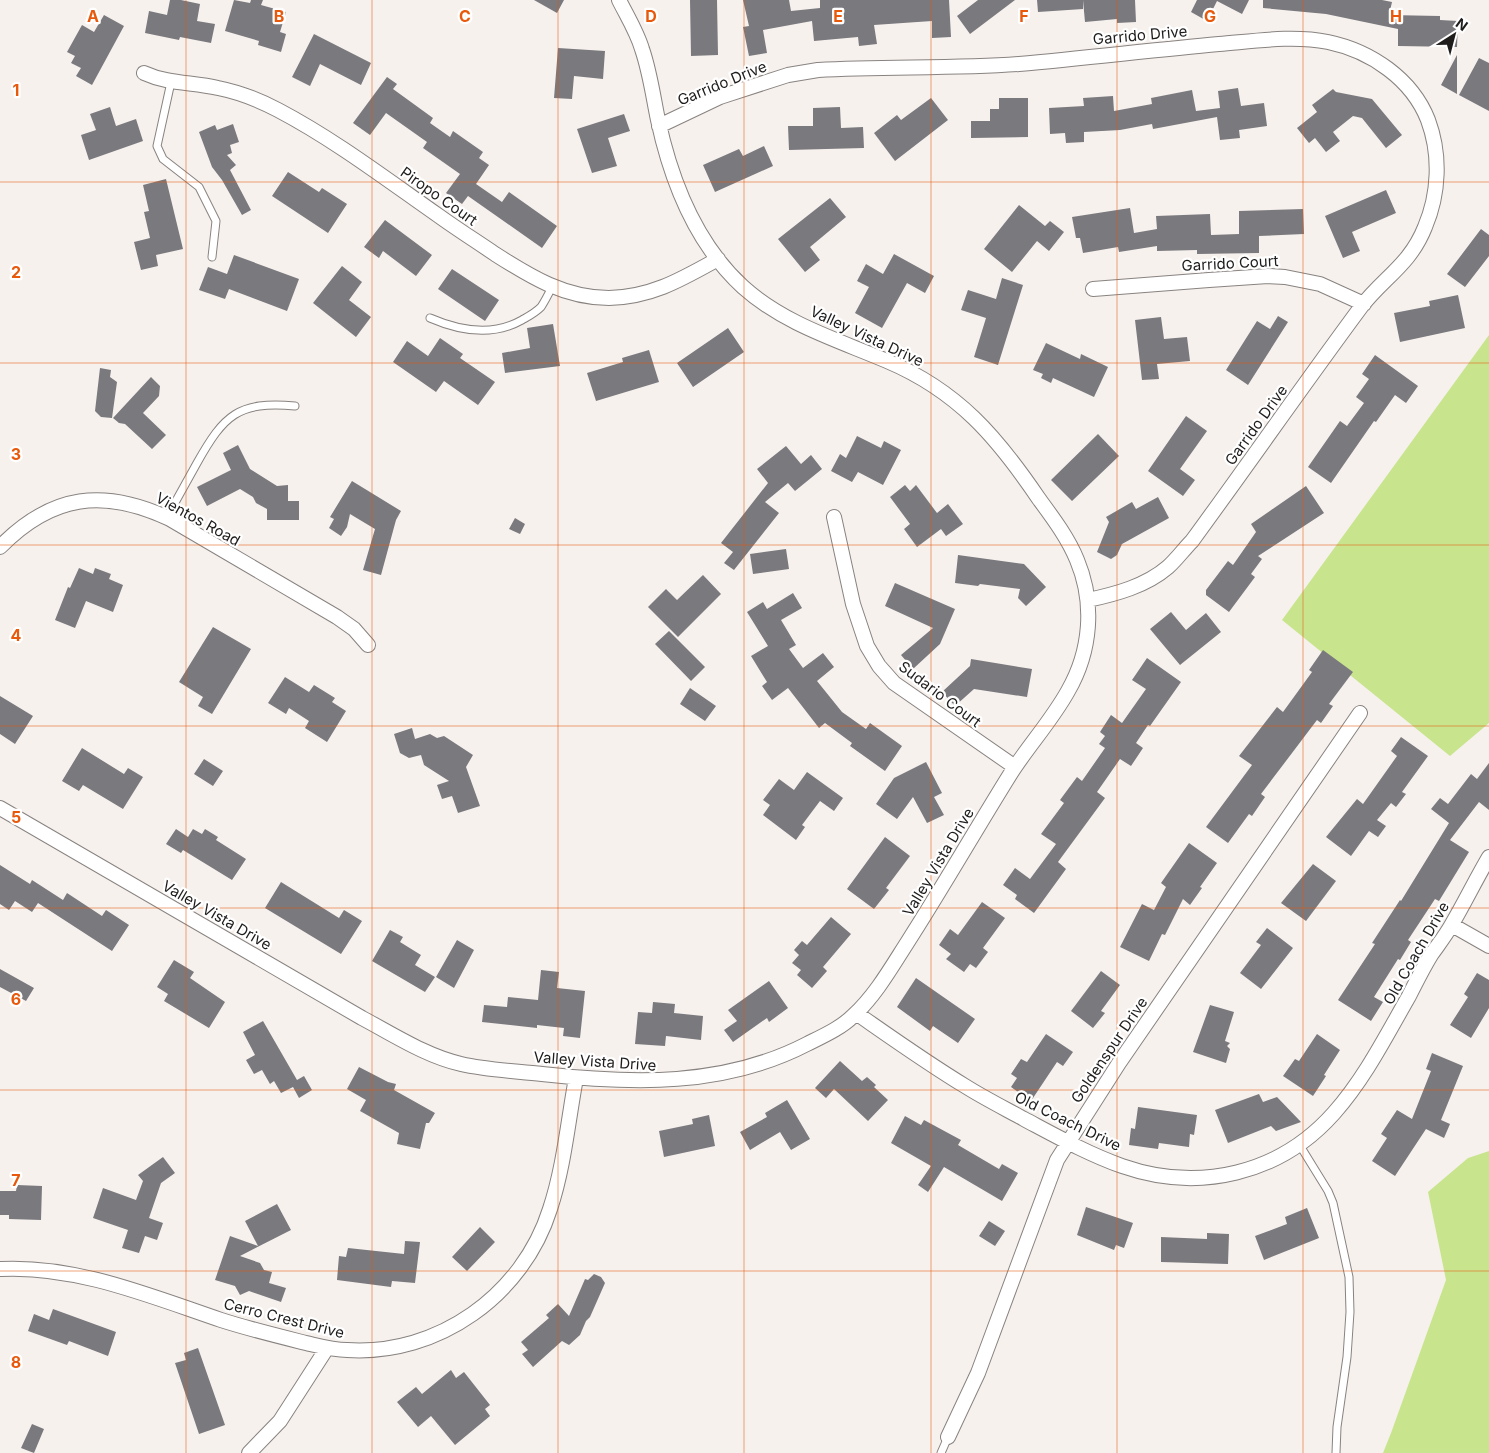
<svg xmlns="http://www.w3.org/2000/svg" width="1489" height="1453" viewBox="0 0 1489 1453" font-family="Inter,sans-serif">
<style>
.green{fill:#c8e58e}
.building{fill:#7a797e}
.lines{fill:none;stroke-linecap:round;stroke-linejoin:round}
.service-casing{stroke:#888380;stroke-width:9}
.minor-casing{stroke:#888380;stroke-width:16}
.service{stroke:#fff;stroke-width:7}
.minor{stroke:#fff;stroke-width:14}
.grid{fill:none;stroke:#e8590c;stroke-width:1;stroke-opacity:0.55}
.labels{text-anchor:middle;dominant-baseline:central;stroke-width:4.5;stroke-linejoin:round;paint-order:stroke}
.street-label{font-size:15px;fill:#1f1d1c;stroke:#fff}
.grid-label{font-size:16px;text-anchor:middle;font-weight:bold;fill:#e8590c;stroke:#fff;stroke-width:4.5;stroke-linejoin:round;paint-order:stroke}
</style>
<rect width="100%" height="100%" fill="#f7f1ee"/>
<path class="green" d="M1489 335V723L1450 756 1282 620Z
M1489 1151V1453H1383L1391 1433 1446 1280 1428 1192 1468 1158Z"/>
<path class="building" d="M170 0H181L200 4 197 21 215 24 211 43 180 37 179 40 145 33 149 11 167 15Z
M234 0 250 3 251 0H263L261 5 286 12 280 32 286 34 281 52 258 45 259 41 225 31Z
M534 0H564L557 13Z
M690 0H717L718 55 691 56Z
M743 0H789L791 11 820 8V0H949L951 37 932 38V21L874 25 877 44 859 46 858 37 814 41 812 21 763 30 767 53 749 56 743 27 749 26Z
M978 0H1015L970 34 957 16Z
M1037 0H1083V9L1038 12Z
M1083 0H1135L1136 22 1117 23V19L1085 22Z
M1197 0H1249L1242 14 1217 1 1207 21 1191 12Z
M1263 0H1382L1392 2 1389 15 1440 16V20L1458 21 1457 47 1398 46V29L1326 14 1263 8Z
M104 15 124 26 92 85 76 76 81 68 71 63 75 56 67 52 82 25 94 32Z
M314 34 371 63 361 85 320 64 310 86 292 77Z
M558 48 605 51 603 79 574 76 572 99 554 98Z
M1457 55V94L1441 85Z
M1479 58 1489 63V111L1459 95Z
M387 77 397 84 393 89 433 118 430 123 450 137 453 131 483 152 479 158 489 165 476 184 502 202 509 192 557 226 542 248 468 196 462 204 446 193 460 174 423 148 427 142 386 113 370 135 353 123Z
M1238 88 1241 106 1264 103 1267 126 1239 130 1240 138 1220 140 1217 117 1153 129 1152 124 1120 130 1084 132V142L1066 143 1065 133 1050 134 1049 108 1084 106 1083 98 1113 96 1114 111 1152 104 1151 98 1192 90 1196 111 1220 108 1218 91Z
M1333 89 1336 92 1372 99 1402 135 1386 148 1362 118 1353 116 1333 132 1340 141 1326 152 1315 138 1309 143 1297 128 1317 112 1312 105Z
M931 98 948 120 895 161 874 133 897 115 901 120Z
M999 98H1028V137L971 138V121H990V109H999Z
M110 107 116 126 136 119 143 141 89 160 81 135 96 130 90 114Z
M840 107 841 128 863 127 864 148 789 150 788 126H813V108Z
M624 114 630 131 608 138 617 166 592 173 577 129Z
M233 124 239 142 230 145 232 153 227 155 236 165 230 170 251 210 242 215 222 180 212 167 199 132 215 125 217 130Z
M764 146 773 166 715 192 703 165 739 149 743 156Z
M288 172 319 192 322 188 347 204 328 233 272 196Z
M166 179 183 249 156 255 158 266 141 270 134 242 150 238 144 212 149 211 143 185Z
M1386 190 1396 213 1352 232 1360 251 1343 258 1325 216Z
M830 198 846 217 810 247 820 260 805 272 778 239Z
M1019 205 1045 226 1050 221 1064 232 1049 251 1037 241 1012 272 984 249Z
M1130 208 1134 233 1157 229 1156 216 1210 214 1211 235 1239 234V211L1303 209 1304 234 1259 236V253L1197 254V250L1157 251V246L1119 252 1118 247 1083 253 1080 238H1076L1072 217Z
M385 220 432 255 416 276 383 251 379 258 364 247Z
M1481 229 1489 235V256L1465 287 1447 274Z
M894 254 934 276 925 293 907 283 882 328 855 313 869 287 857 281 866 264 883 274Z
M234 255 299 279 287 311 229 289 225 299 199 290 208 267 227 274Z
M342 266 362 282 349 300 371 317 356 337 313 303Z
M452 269 499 300 485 321 438 289Z
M1002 278 1023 285 998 365 974 357 986 318 961 310 968 290 996 299Z
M1458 295 1465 328 1400 342 1394 313 1430 306 1429 301Z
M1278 316 1288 322 1248 385 1226 370 1257 321 1270 329Z
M1161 317 1164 339 1187 337 1190 361 1157 364 1159 379 1142 380 1135 320Z
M553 324 560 366 505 373 502 353 530 348 527 328Z
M728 328 744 352 693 387 677 363Z
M440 338 463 354 460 358 495 382 478 405 444 381 436 392 393 362 407 341 428 356Z
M1046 343 1080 359 1081 354 1108 367 1094 397 1053 378 1051 383 1041 378 1043 374 1033 370Z
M649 350 659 382 596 401 587 373 623 362 622 358Z
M1375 355 1418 386 1406 403 1395 395 1376 422 1374 421 1331 483 1308 467 1340 421 1347 426 1364 403 1356 397 1369 379 1362 374Z
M100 368 111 370 110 377 117 382 112 418 101 417 95 411Z
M151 377 160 386 159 396 143 413 166 435 152 449 125 424 119 423 113 418Z
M1186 416 1207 431 1180 469 1195 480 1183 496 1148 471Z
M1098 434 1119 456 1072 501 1051 480Z
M857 436 881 448 884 441 901 450 883 485 858 472 852 482 831 471 840 454 846 458Z
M238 445 250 469 277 486 288 485V501H299V520H267V509L256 503 253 497 240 489 207 506 197 487 231 470 223 453Z
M786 446 801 464 811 455 822 469 795 491 788 483 765 502 779 513 734 570 724 563 733 552 721 543 768 483 757 469Z
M352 481 401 511 396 520 381 575 363 570 375 529 350 514 347 527 341 536 329 528 334 519 330 517Z
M905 485 910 491 916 485 937 513 948 504 963 524 946 536 941 529 917 547 904 529 910 524 890 497Z
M1306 486 1324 513 1258 556 1262 559 1251 574 1255 577 1229 612 1206 595V590L1228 561 1233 565 1256 532 1251 524Z
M1158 497 1169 518 1122 544 1117 555 1111 559 1097 552 1109 522 1106 517 1132 502 1136 509Z
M515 518 525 524 520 534 509 529Z
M786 549 789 569 753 574 750 554Z
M958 555 1024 564 1046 587 1026 606 1018 598 1020 589 980 584 978 586 955 583Z
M79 568 93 574 95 568 111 574 109 579 123 585 113 612 86 601 75 628 55 620 68 587 70 588Z
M703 575 721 594 678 637 648 607 666 589 677 600Z
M895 583 955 609 940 644 913 669 901 655 933 628 885 606Z
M793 593 802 608 781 620 796 645 789 649 803 668 823 653 834 667 817 681 842 712 866 729 870 723 902 746 885 771 850 746 852 743 825 723 819 728 788 688 772 700 762 686 767 682 751 656 768 646 747 612 763 602 767 609Z
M1171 612 1186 630 1206 613 1221 632 1180 665 1150 629Z
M213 627 251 649 212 714 198 706 203 697 179 682Z
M669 631 705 667 691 681 655 644Z
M1323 650 1353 672 1329 704 1333 706 1321 723 1317 720 1261 794 1265 797 1252 816 1249 814 1228 843 1206 827 1252 765 1239 756 1277 707 1283 712 1312 672 1309 670Z
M1147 658 1181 682 1150 726 1148 725 1136 743 1143 748 1131 766 1120 759 1097 792 1105 798 1058 862 1066 869 1034 913 1015 899 1017 895 1003 885 1015 868 1030 879 1056 844 1041 834 1064 803 1060 800 1077 777 1082 781 1105 748 1099 744 1105 736 1100 732 1111 715 1122 723 1146 689 1132 680Z
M971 659 1032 669 1027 697 974 689 955 706 942 692 970 666Z
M285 677 309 692 314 685 335 698 332 702 346 711 327 742 305 728 309 721 289 708 286 714 268 703Z
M690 688 716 706 705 721 680 704Z
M0 696 33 716 15 744 0 734Z
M412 728 415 739 430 734 437 738 444 736 473 755 466 767 480 806 458 813 452 796 442 799 437 785 449 781 424 765 421 755 409 758 400 753 394 734Z
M1401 737 1428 756 1402 792 1406 794 1396 807 1391 803 1377 820 1386 826 1378 837 1369 831 1351 856 1326 837 1357 799 1363 804 1397 756 1391 751Z
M82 748 124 774 128 768 143 777 123 809 83 785 79 791 62 781Z
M204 759 223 771 213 786 194 774Z
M926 762 942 793 934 797 944 815 927 823 913 797 897 819 876 804 894 778Z
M1489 763V810L1479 802 1450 840 1469 852 1439 901 1435 899 1408 940 1411 942 1400 960 1398 959 1374 997 1383 1002 1371 1021 1338 1000 1375 944 1372 943 1400 900 1401 901 1449 823 1431 809 1440 798 1448 804 1471 774 1477 779Z
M807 772 843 798 834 811 820 801 802 825 805 827 796 840 763 815 770 805 763 800 779 779 794 790Z
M176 829 188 837 193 829 202 834 205 829 218 837 216 840 246 859 232 880 183 850 181 853 166 844Z
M885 837 910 856 886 888 889 890 874 909 847 889Z
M1189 843 1217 863 1200 887 1202 888 1190 905 1183 899 1165 935 1162 934 1149 961 1120 947 1142 904 1154 910 1166 887 1161 883Z
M1313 864 1336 881 1306 921 1281 903Z
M0 865 30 884 32 880 63 900 67 893 102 916 106 910 129 925 112 951 38 903 32 912 15 901 9 910 0 904Z
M281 882 339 918 344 910 362 921 341 954 265 908Z
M982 902 1005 918 983 948 988 952 976 968 970 964 964 972 946 959 951 954 939 945 950 929 958 935Z
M831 917 851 934 823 967 827 971 812 988 797 975 801 970 792 963 799 955 794 950 802 941 807 945Z
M1267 928 1293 948 1261 989 1240 973 1261 945 1256 942Z
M390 930 403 937 400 942 421 955 415 965 435 977 425 992 372 961Z
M457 940 474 950 454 988 436 977Z
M174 960 194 972 190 978 225 1002 209 1028 164 1001 168 994 157 987Z
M0 969 34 988 26 1001 0 987Z
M541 970 559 972 557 988 585 991 580 1038 563 1036 564 1028 537 1025V1028L482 1022 484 1005 507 1007 508 997 538 1000Z
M1101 971 1120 985 1101 1011 1105 1013 1093 1028 1071 1011Z
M1477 973 1489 980V1008L1471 1038 1450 1025 1468 997 1464 994Z
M916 978 975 1019 958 1043 933 1026 930 1031 897 1007Z
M769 981 788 1008 769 1022 767 1018 733 1042 724 1030 737 1021 728 1010Z
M653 1002 675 1004 674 1013 703 1016 701 1040 666 1036 665 1046 635 1044 638 1012 652 1013Z
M1210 1005 1234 1012 1225 1041 1230 1043 1227 1046 1230 1049 1226 1063 1193 1052Z
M263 1021 297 1080 304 1076 312 1090 299 1098 293 1087 281 1093 274 1081 270 1084 262 1070 254 1074 246 1060 255 1055 243 1032Z
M1046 1034 1073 1052 1063 1066 1057 1062 1031 1101 1011 1087 1017 1078 1011 1074 1021 1059 1027 1062Z
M1317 1034 1340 1050 1324 1075 1326 1076 1313 1096 1283 1076 1295 1059 1299 1061Z
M1432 1053 1463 1066 1441 1120 1450 1124 1444 1138 1426 1129 1395 1176 1372 1161 1387 1138 1381 1134 1397 1110 1412 1119 1431 1071 1426 1069Z
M840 1061 862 1081 867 1077 876 1085 874 1087 888 1100 868 1121 834 1089 826 1098 815 1088Z
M359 1067 388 1082 396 1084 394 1090 435 1113 429 1123H426L420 1149 397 1144 399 1133 360 1111 366 1100 347 1089Z
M1259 1094 1263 1102 1277 1097 1301 1122 1276 1131 1271 1126 1228 1143 1215 1110Z
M787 1100 810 1139 791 1150 780 1132 750 1150 740 1132 767 1117 765 1113Z
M1138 1107 1197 1115 1194 1135 1190 1134 1189 1147 1159 1143 1158 1149 1129 1145 1131 1128 1135 1129Z
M709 1115 715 1146 664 1157 659 1131 693 1124 692 1119Z
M905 1116 921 1125 924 1120 961 1140 958 1145 999 1169 1002 1164 1018 1173 1002 1201 944 1167 928 1192 918 1185 931 1166 891 1143Z
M163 1157 175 1173 161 1183 149 1218 163 1223 157 1240 145 1236 139 1253 122 1248 128 1230 93 1218 103 1188 136 1200 143 1181 138 1175Z
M17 1185 42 1186 41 1220 9 1219V1215H0V1191H16Z
M277 1204 291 1230 240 1256 260 1263 264 1270 272 1272 269 1283 286 1288 281 1302 249 1291 240 1295 235 1286 215 1280 230 1236 258 1246 245 1221Z
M1086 1207 1133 1223 1124 1248 1116 1245 1114 1250 1077 1235Z
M1307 1208 1319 1238 1264 1260 1255 1236 1287 1224 1285 1217Z
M989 1221 1005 1231 995 1246 979 1236Z
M480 1227 495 1242 467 1271 452 1257Z
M1207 1233 1229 1234 1228 1264 1161 1262V1237L1207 1239Z
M405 1241 420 1242 415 1283 392 1281 391 1287 337 1280 339 1256 346 1257 348 1248 404 1254Z
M594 1274 601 1277 605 1283 590 1317 586 1321 580 1335 569 1345 562 1341 533 1367 522 1354 528 1350 521 1342 549 1318 546 1315 558 1304 569 1316 585 1279 588 1280Z
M53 1309 116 1332 108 1356 69 1341 67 1345 28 1331 34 1314 49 1320Z
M198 1348 225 1425 199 1434 175 1363 186 1360 184 1353Z
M451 1370 456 1378 464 1372 490 1405 485 1409 490 1416 455 1445 431 1416 418 1427 397 1402 416 1387 422 1394Z
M32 1424 44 1429 34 1453 21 1448Z"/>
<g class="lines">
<defs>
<path id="service" d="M171 82 157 146 163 159 199 187 216 221 212 257
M430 318C460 331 492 337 522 320 529 316 535 313 541 307 545 301 549 293 552 287
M167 517C177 499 187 481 197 463 224 415 238 401 295 406
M1299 1144 1328 1191 1333 1203 1349 1277 1350 1312 1347 1357 1337 1427 1336 1453
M941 1453 948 1437"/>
<path id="minor" d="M144 73C168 84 192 82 218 88 238 92 259 100 278 110 335 140 386 179 439 216 457 229 476 241 495 254 531 277 565 298 609 298 652 297 682 279 718 259
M659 126 720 97 788 75 818 70C885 66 952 69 1019 64 1086 58 1153 50 1219 44 1255 41 1293 35 1328 42 1371 51 1412 79 1428 120 1441 155 1439 194 1425 227 1410 265 1383 278 1361 307 1304 384 1249 463 1192 541 1184 549 1177 559 1168 567 1146 586 1116 594 1088 600
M1093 289 1209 280 1268 276 1285 277 1320 284 1364 304
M834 517 853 604 867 646 879 666 894 683 1015 767
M0 547C52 494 104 488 170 519L337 617 354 629 368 645
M0 808 362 1018C394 1035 426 1056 461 1064 487 1070 515 1071 542 1074 632 1084 724 1087 807 1044 823 1036 841 1028 853 1016 875 996 891 968 907 943 943 887 976 829 1011 773 1029 745 1052 720 1068 691 1091 651 1095 603 1077 560 1068 538 1053 518 1039 499 997 437 958 391 887 361 838 340 784 324 743 287 696 244 671 180 658 120 653 96 650 72 642 49 637 32 627 16 619 0
M1452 925 1489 946
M856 1013C892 1038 927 1063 965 1086 984 1098 1004 1108 1024 1119 1056 1136 1088 1154 1122 1166 1199 1193 1280 1174 1334 1113 1365 1078 1386 1036 1409 996 1416 982 1423 968 1431 955 1438 945 1446 935 1452 924 1465 902 1476 879 1489 857
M0 1269C76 1265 150 1296 221 1320 249 1329 278 1336 306 1343 319 1346 333 1350 347 1350 438 1356 523 1295 550 1209 564 1167 568 1121 576 1078
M948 1437 978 1373 1057 1160 1119 1063 1360 713
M249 1453 280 1421 327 1348"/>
</defs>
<use href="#service" class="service-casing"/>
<use href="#minor" class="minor-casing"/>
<use href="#service" class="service"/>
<use href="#minor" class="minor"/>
</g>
<path class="grid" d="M186 0V1453M372 0V1453M558 0V1453M744 0V1453M931 0V1453M1117 0V1453M1303 0V1453M0 182H1489M0 363H1489M0 545H1489M0 726H1489M0 908H1489M0 1090H1489M0 1271H1489"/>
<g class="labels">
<g class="street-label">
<text transform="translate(1140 35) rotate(-5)">Garrido Drive</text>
<text transform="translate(722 83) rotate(-22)">Garrido Drive</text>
<text transform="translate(439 196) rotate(35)">Piropo Court</text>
<text transform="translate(1230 263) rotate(-3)">Garrido Court</text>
<text transform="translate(867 336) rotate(25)">Valley Vista Drive</text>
<text transform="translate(1256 425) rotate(-54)">Garrido Drive</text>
<text transform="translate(198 519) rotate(29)">Vientos Road</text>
<text transform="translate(940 694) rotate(37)">Sudario Court</text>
<text transform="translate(938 862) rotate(-59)">Valley Vista Drive</text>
<text transform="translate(217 915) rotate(30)">Valley Vista Drive</text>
<text transform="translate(1416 953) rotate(-60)">Old Coach Drive</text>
<text transform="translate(1109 1050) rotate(-56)">Goldenspur Drive</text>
<text transform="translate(595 1061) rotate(4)">Valley Vista Drive</text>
<text transform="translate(1068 1121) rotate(26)">Old Coach Drive</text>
<text transform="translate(284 1318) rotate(14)">Cerro Crest Drive</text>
</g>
</g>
<g class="grid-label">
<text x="93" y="22">A</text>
<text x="279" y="22">B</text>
<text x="465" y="22">C</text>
<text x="651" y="22">D</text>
<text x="838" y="22">E</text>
<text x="1024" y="22">F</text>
<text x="1210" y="22">G</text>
<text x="1396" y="22">H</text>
<text x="16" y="96">1</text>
<text x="16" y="278">2</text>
<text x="16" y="460">3</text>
<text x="16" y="641">4</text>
<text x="16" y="823">5</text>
<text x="16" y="1005">6</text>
<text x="16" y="1186">7</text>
<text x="16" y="1368">8</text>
</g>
<g transform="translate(1454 35) rotate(36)" stroke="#ffffff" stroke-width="4" paint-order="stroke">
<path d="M0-4L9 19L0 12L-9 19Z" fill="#1f1d1c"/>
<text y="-8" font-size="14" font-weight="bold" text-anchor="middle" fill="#1f1d1c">N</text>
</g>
</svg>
